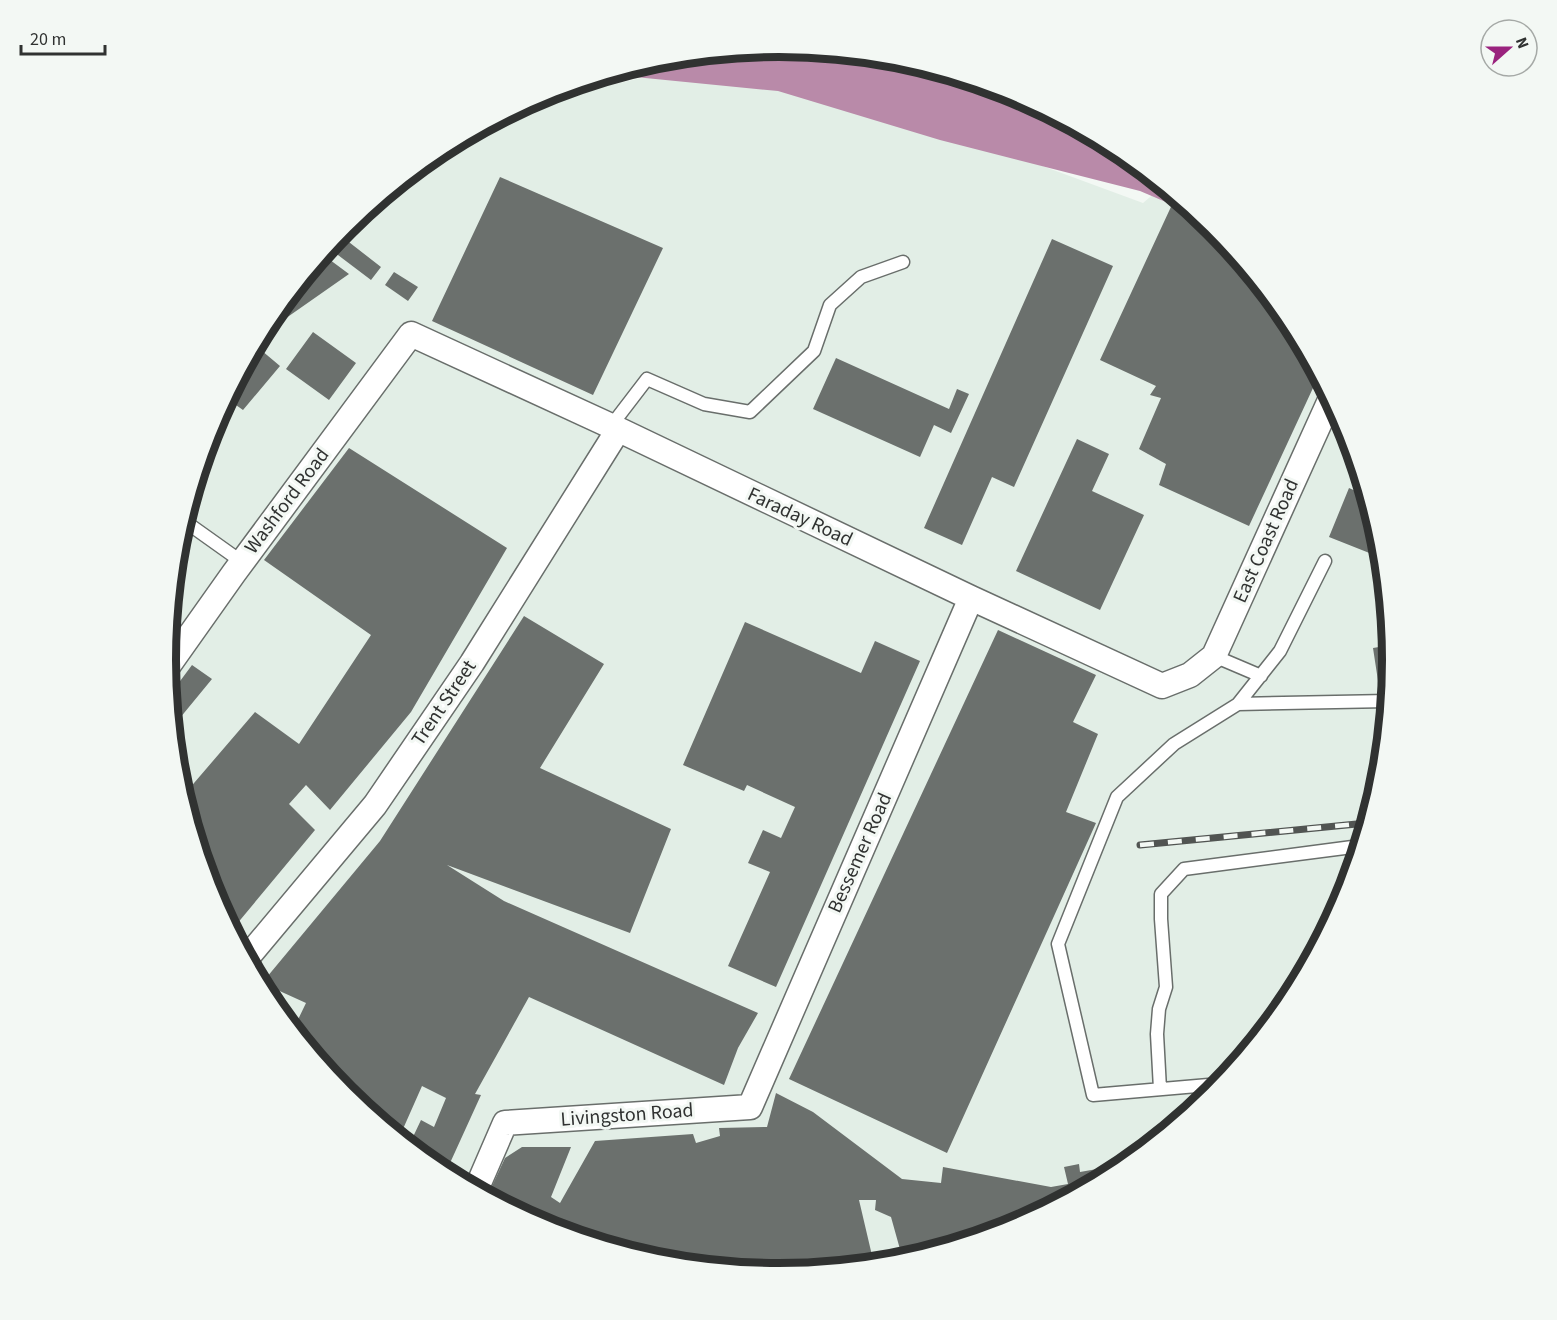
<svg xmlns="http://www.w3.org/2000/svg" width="1557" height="1320" viewBox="0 0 1557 1320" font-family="'Source Sans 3',sans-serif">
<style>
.built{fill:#e2eee6}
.water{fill:#b98aa9}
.building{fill:#6b706d}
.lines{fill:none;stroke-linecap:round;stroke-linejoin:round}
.lane-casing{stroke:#696e6b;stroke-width:15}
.street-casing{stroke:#696e6b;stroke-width:27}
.lane{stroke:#fff;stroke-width:12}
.street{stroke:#fff;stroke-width:24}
.rail-casing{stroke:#515452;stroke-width:7}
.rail{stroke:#f3f8f4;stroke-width:4.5;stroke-dasharray:14;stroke-linecap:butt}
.labels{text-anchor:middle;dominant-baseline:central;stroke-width:6;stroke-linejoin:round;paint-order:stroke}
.street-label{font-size:20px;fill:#303231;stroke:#f3f8f4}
.rim{fill:none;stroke:#303231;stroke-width:8}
</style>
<rect width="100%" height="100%" fill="#f3f8f4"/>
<path class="built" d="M699 65 907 116 1143 203 1163 186 1289 319 1345 426 1380 541 1392 660 1380 780 1345 895 1288 1001 1212 1094 1119 1170 1013 1227 898 1262 778 1273 658 1262 543 1227 437 1170 344 1094 268 1001 212 894 177 779 165 660 177 540 212 425 269 319 345 226 438 150 522 105Z"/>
<path class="water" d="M779 47 899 58 1014 93 1120 150 1201 217 1140 191 940 140 778 91 625 76 531 100 544 93 659 58Z"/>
<path class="building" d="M500 177 663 248 593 395 432 321Z
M1176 196 1213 226 1289 319 1319 375 1249 526 1159 485 1166 464 1139 449 1161 398 1150 395 1156 386 1100 360Z
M345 239 381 267 371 280 334 252Z
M1052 239 1113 266 1014 487 992 477 962 545 924 528Z
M322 254 349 274 259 337 269 319Z
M394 272 418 287 408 301 385 285Z
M313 332 356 363 329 400 286 369Z
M255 345 280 366 243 410 226 398Z
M836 358 949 409 957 389 969 394 951 433 934 425 920 457 813 409Z
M1077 439 1109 454 1092 491 1144 515 1100 610 1016 571Z
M349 448 507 548 411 712 330 810 306 785 289 804 315 830 231 931 212 894 182 797 255 712 299 744 371 635 264 560Z
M1349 488 1367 496 1380 541 1382 558 1329 537Z
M524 616 604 664 540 768 671 829 630 933 447 865 504 901 758 1013 738 1048 724 1085 529 997 475 1094 481 1095 445 1174 437 1170 418 1154 422 1145 412 1139 421 1120 434 1127 446 1098 422 1086 399 1138 344 1094 293 1030 306 1003 262 983 380 841Z
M745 622 861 673 875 641 920 661 776 987 728 966 770 872 748 863 763 830 781 838 795 807 747 785 744 791 683 765Z
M998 630 1096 675 1073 722 1098 734 1066 812 1096 823 947 1153 789 1079Z
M1391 645 1392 660 1389 693 1380 694 1373 648Z
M192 665 212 679 175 724 171 725 169 696Z
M776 1093 813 1112 902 1179 941 1183 943 1167 1051 1187 1068 1184 1064 1167 1079 1164 1080 1172 1114 1166V1157L1142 1151 1119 1170 1013 1227 903 1260 891 1217 875 1210 876 1200H859L874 1264 778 1273 658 1262 543 1227 487 1197 505 1158 522 1147H571L551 1197 560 1203 595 1141 693 1134 696 1143 720 1136 719 1128 767 1127Z"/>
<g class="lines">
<defs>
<path id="lane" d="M611 426 647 379 704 404 750 412 814 351 830 305 861 277 903 262
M183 520 242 562
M1214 656 1261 676
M1238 704 1388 701
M1220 1084 1093 1095 1058 944 1117 797 1174 744 1238 704 1280 651 1325 561
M1160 1089 1157 1034 1159 1009 1166 987 1161 919V894L1184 869 1360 846"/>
<path id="street" d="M166 669 234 573 411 334 611 426 971 598 1162 686 1190 675 1214 656 1331 398
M246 959 375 805 472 663 618 430
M476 1190 505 1123 750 1107 971 598"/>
</defs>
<use href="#lane" class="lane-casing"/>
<use href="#street" class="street-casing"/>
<use href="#lane" class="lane"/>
<use href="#street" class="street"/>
<defs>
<path id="rail" d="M1140 845 1367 823"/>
</defs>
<use href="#rail" class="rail-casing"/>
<use href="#rail" class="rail"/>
</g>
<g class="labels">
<g class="street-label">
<text transform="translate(287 501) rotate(-53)">Washford Road</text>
<text transform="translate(800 517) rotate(25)">Faraday Road</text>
<text transform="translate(1266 541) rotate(-66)">East Coast Road</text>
<text transform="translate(444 703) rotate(-56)">Trent Street</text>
<text transform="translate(860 853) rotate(-66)">Bessemer Road</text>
<text transform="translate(627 1115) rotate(-4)">Livingston Road</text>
</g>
</g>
<path d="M0 0H1557V1320H0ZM176 660a603 603 0 1 1 1206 0a603 603 0 1 1-1206 0Z" fill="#f3f8f4" fill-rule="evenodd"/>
<path class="rim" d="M176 660a603 603 0 1 1 1206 0a603 603 0 1 1-1206 0Z"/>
<g transform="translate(1509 48) rotate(69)"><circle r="28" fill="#f3f8f4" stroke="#a5a9a6" stroke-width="1.5"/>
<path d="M0-4.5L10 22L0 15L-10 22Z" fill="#9a237e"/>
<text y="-9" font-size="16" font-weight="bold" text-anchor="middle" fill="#303231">N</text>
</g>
<path d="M21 45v9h84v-9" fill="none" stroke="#303231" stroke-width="3"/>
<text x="30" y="45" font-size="18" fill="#303231" stroke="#f3f8f4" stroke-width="4.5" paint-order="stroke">20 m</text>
</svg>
